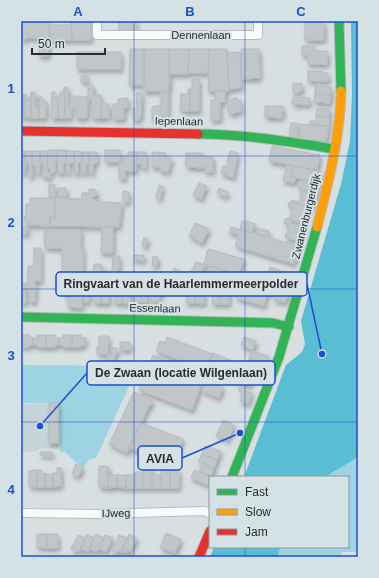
<svg xmlns="http://www.w3.org/2000/svg" width="379" height="578" viewBox="0 0 379 578" font-family="Arial,sans-serif">
<style>
.built{fill:#c4d4d8}
.green{fill:#9dd3e2}
.water{fill:#59bdd3}
.building{fill:#c1c7c8;stroke:#b6bcbe;filter:url(#shadow)}
.lines{fill:none;stroke-linecap:round;stroke-linejoin:round}
.street-casing{stroke:#b8bdbf;stroke-width:10}
.fast-casing{stroke:#b8bdbf;stroke-width:11}
.slow-casing{stroke:#b8bdbf;stroke-width:11}
.jam-casing{stroke:#b8bdbf;stroke-width:11}
.street{stroke:#f9fafa;stroke-width:8}
.fast{stroke:#30b455;stroke-width:9}
.slow{stroke:#ff9f0a;stroke-width:9}
.jam{stroke:#e5322d;stroke-width:9}
.grid{fill:none;stroke:#1d4ed8;stroke-width:1;stroke-opacity:0.55}
.labels{text-anchor:middle;dominant-baseline:central;stroke-width:4;stroke-linejoin:round;paint-order:stroke}
.street-label{font-size:11px;fill:#272c2d;stroke:#d4e1e5}
.leader{fill:none;stroke:#1d4ed8;stroke-width:1.5}
.callout-dot{fill:#1d4ed8;stroke:#d4e1e5;stroke-width:1.5}
.callout{fill:#d4e1e5;stroke:#1d4ed8;stroke-width:1.5}
.callout-label{font-size:12px;text-anchor:middle;font-weight:bold;fill:#272c2d}
.neatline{fill:none;stroke:#1d4ed8;stroke-width:1.5}
.grid-label{font-size:13px;text-anchor:middle;font-weight:bold;fill:#1d4ed8}
</style>
<defs>
<filter id="shadow"><feDropShadow dx="2" dy="3.5" stdDeviation="2" flood-color="#0004"/></filter>
</defs>
<rect width="100%" height="100%" fill="#d8dfe1"/>
<path class="built" d="M58 403 59 449 39 448 38 451 21 452V404Z"/>
<path class="green" d="M21 365 112 366 110 374 131 382 96 458 89 459 83 469 65 452H60L59 403H21Z
M358 457V552H342L339 557H277L281 547H348V477H325Z"/>
<path class="water" d="M351 21H358V457L325 477H244L286 365 302 352 305 344 301 321 341 184 350 141 352 95Z
M214 547H281L277 557H210Z"/>
<path class="building" d="M21 21H48L49 38H25V40H21Z
M71 21H91V40H72Z
M119 21H136V30H119Z
M305 21H324V40H304L305 39Z
M50 25H71L72 40H50Z
M39 44H49L48 56H39Z
M302 46H314V51H327V64H308V55H302Z
M130 49H144V85H129Z
M144 49H169V91H144Z
M169 49H189L188 74H170L169 91Z
M189 49H209L208 73H188Z
M209 49H227L229 91H208Z
M241 49H259L260 78 242 79Z
M77 52H121V69H77Z
M240 52 241 88 229 89 227 53Z
M308 71H322V73H328V81H308Z
M81 75H87V82H81Z
M192 79H199V111H190V89H193L192 88Z
M293 83 302 84V91H299V93H293Z
M316 84H320V86L331 87V95L315 94Z
M88 85H93V95H101V118H92V99H88Z
M64 87 65 118H58V99H60V92H64Z
M65 87H68V106H71V118H65Z
M188 89H190V111H180L181 94H188Z
M215 91H225V102H220V120H211V100H215Z
M31 92V118L24 117V94L27 95V101H31Z
M32 92H35V106H38L39 97V118H31Z
M52 92H55V99H58V118H51Z
M161 92H168V116H161V120H152V107L161 105Z
M136 93H142L141 116H140V120H133V108H137Z
M24 94V117H21V97H23Z
M315 94 331 95 330 103 314 102Z
M73 96 88 97 87 118H76V106H73Z
M39 97H42V101H46V118H39Z
M293 97 310 98 309 105 292 104Z
M128 98V108H124V119H113V104H118V99Z
M233 98H237V100H241V112H235V113L231 115 230 112H228V100H233Z
M101 104H109V118H101Z
M265 106H283L282 118 265 117Z
M317 108 330 109 329 117 316 116Z
M316 116 329 117V126L309 124 310 121H316Z
M291 123H298L297 137H289Z
M300 124 329 127 326 141 299 139Z
M272 146 320 155 317 170 269 161Z
M48 150H57V163H55V172H50V168H47Z
M57 150H66V173V163H63V173H58Z
M105 150H120V162H105Z
M21 151H25V173H21Z
M25 151H32V177H29V163H26L25 173Z
M32 151H40V173H36V166H33L32 177Z
M40 151H48L47 173H50L51 178 43 177V163H41L40 173Z
M66 151H74V173V163H69L70 173H66Z
M74 151 82 152 81 173V163H78V173H74Z
M230 151 238 153 233 178 221 173 223 166 226 167 228 164V161H226L227 159 228 160Z
M82 152H89V173L88 163H86V173H81Z
M89 152H97V163L93 164V173H89Z
M128 152H137L136 171H125V179H119V164H124V156H128Z
M137 152H146V168H142V164H137Z
M152 152 166 153V158H172L168 172 160 171V167H152Z
M186 153H203V157H213V172H205L206 168 186 167Z
M287 164 293 166 291 177H296L294 183 283 181Z
M293 166 322 172 320 182 291 177Z
M300 180 319 184 318 193 298 189Z
M199 183 207 186 201 199 193 195Z
M49 184 55 185V197H49Z
M159 185 163 186 160 199 156 198Z
M58 188H66V197H58Z
M219 188 228 192 226 197 217 193Z
M89 189H95L98 195 92 197 94 200 101 201 102 202 122 203 119 227 50 226V217H55V198L82 199V193H89Z
M123 191 129 192V202H123Z
M302 191 317 194 314 207 291 202 292 200 299 202Z
M30 198H55V217H50V226L26 225V220H24V217H26V204H30Z
M289 202 305 206 304 209 309 211 305 221 301 220 300 223 289 219 293 208 288 206Z
M286 218 292 220 291 223 305 227 300 242 285 237 289 225 284 223Z
M242 221H247L255 224 252 233 240 229Z
M195 223 209 229 202 243 189 236Z
M21 227H28L27 234H21Z
M102 227H113V253H101Z
M231 227 295 245 294 249 298 250 294 264 235 246 239 234 229 233Z
M257 228 269 231 268 237 256 234Z
M44 230H81V248H83V279H62V248H45Z
M144 237 148 239 146 247 142 246Z
M34 248H41V281H35V286H36L35 302H29V292L27 291 28 266H34Z
M208 249 244 259 239 274 204 264Z
M134 255H144V261L133 260Z
M113 256H120L117 283H111Z
M153 256 158 257 157 266H152Z
M196 262 205 265 199 278 190 274Z
M94 264H100L101 266V303H94L93 291H98V281H93Z
M101 266H103V270H106L105 291H109V303H101Z
M209 266 224 271 223 278 209 277Z
M270 267 291 274 288 284 282 282 280 287 265 283Z
M174 268 184 273 179 283 177 282 173 291 165 288Z
M242 276 270 284 289 292 285 303 273 299 275 294 273 293 272 294 267 293 264 306 236 298Z
M135 281H141V302H134Z
M141 281H148L147 302H141Z
M155 281 164 282 163 294H159V302H151L152 290H155Z
M220 281H221L220 304H212L213 291H219Z
M221 281H229V304H220Z
M84 282H89V302H84Z
M21 283H26V303H21Z
M66 285 74 286V290H82V308L68 307V297H65Z
M115 286 123 287 122 303H114Z
M127 287H131L130 304 122 303 123 292H127Z
M189 288 196 289 195 303H186L187 291Z
M196 289H200V292H204V304L195 303Z
M21 335H29V338H33V345H29V347H21Z
M37 335H46V347H37L36 345H33V338H37Z
M46 335H55V338H59V345H55V347H46Z
M63 335H72V347H63V345H59V338H63Z
M72 335H81V338H86L85 345H81V347H72Z
M99 336H109L108 354H97V347H99Z
M167 337 212 354 206 370 156 351 160 341 165 343Z
M244 337 256 341 253 350 241 345Z
M120 342H130V350H120Z
M111 348H117V354H115L114 363H107V355H111Z
M252 351 268 356 266 363 249 358Z
M213 353 230 360 228 363 255 373 250 386 206 370Z
M153 355 205 374 192 410 139 390Z
M249 358 266 363 263 370 257 368 256 370 253 369 254 367 250 366 251 363 248 362Z
M206 381 223 387 219 398 202 391Z
M240 387 246 389 245 391 252 393 248 404 240 401 243 393 239 391Z
M134 392 153 401 150 407 149 406 127 453 109 444Z
M49 403H58V443H49Z
M223 420 234 425 228 440 216 436Z
M141 423 183 439 176 459 156 451 154 458 129 448Z
M205 446 221 451 217 460 202 454Z
M40 452H52V456L40 455Z
M202 454 217 460 214 468 198 462Z
M203 463 214 468 211 476 199 472Z
M76 464 83 467 78 477 72 474Z
M99 466H108V488L99 487Z
M108 466V475H117V487L108 488Z
M161 466H170V488H161Z
M57 468H61V486L53 487V473H57Z
M143 469H152V488H143Z
M152 469V475H161V488H152Z
M37 470V487L29 486V471Z
M37 470H41V474H45V487H37Z
M170 470H179V488H170Z
M194 470 211 476 208 485 191 478Z
M135 472H143V488H135Z
M45 474H53V487H45Z
M117 475H126V488L117 487Z
M126 475H135V488H126Z
M166 533 181 539 175 553 160 548Z
M37 534H47V548L37 547Z
M47 534H58V548H47Z
M87 534 94 538 88 552 81 549Z
M96 534 104 538 97 552 89 549Z
M129 534 137 538 130 552 128 550 127 552H122Z
M78 535 85 538 79 552 71 549Z
M105 535 113 538 106 552 99 549Z
M119 535 127 538 121 552 118 551V552H112Z"/>
<g class="lines">
<defs>
<path id="street" d="M97 21V35H258V21
M21 513 99 514 205 511 210 514"/>
<path id="fast" d="M339 21 341 91
M198 134C244 134 290 142 335 149
M21 317 273 323 289 327
M232 477 279 357 317 227"/>
<path id="slow" d="M317 227C328 186 341 133 341 91"/>
<path id="jam" d="M21 131 198 134
M199 557 210 531"/>
</defs>
<use href="#street" class="street-casing"/>
<use href="#fast" class="fast-casing"/>
<use href="#slow" class="slow-casing"/>
<use href="#jam" class="jam-casing"/>
<use href="#street" class="street"/>
<use href="#fast" class="fast"/>
<use href="#slow" class="slow"/>
<use href="#jam" class="jam"/>
</g>
<path class="grid" d="M134 21V557M245 21V477M21 156H358M21 289H358M21 422H358M245 547V557"/>
<g class="labels">
<g class="street-label">
<text x="201" y="35">Dennenlaan</text>
<text transform="translate(179 121) rotate(1)">Iepenlaan</text>
<text transform="translate(306 216) rotate(-76)">Zwanenburgerdijk</text>
<text transform="translate(155 308) rotate(1)">Essenlaan</text>
<text transform="translate(116 513) rotate(-1)">IJweg</text>
</g>
</g>
<path class="leader" d="M322 354L307 284M40 426L87 373M240 433L182 458"/>
<g class="callout-dot">
<circle cx="322" cy="354" r="4"/>
<circle cx="40" cy="426" r="4"/>
<circle cx="240" cy="433" r="4"/>
</g>
<g class="callout">
<rect x="56" y="272" width="251" height="24" rx="4"/>
<rect x="87" y="361" width="188" height="24" rx="4"/>
<rect x="138" y="446" width="44" height="24" rx="4"/>
</g>
<g class="callout-label">
<text x="181" y="288">Ringvaart van de Haarlemmermeerpolder</text>
<text x="181" y="377">De Zwaan (locatie Wilgenlaan)</text>
<text x="160" y="463">AVIA</text>
</g>
<rect width="379" height="578" fill="none" stroke="#d4e1e5" stroke-width="44"/>
<rect x="209" y="476" width="140" height="72" fill="#d4e1e5" stroke="#8f999b"/>
<rect x="217" y="489" width="20" height="6" fill="#30b455" stroke="#8f999b"/>
<text x="245" y="496" font-size="12" fill="#272c2d">Fast</text>
<rect x="217" y="509" width="20" height="6" fill="#ff9f0a" stroke="#8f999b"/>
<text x="245" y="516" font-size="12" fill="#272c2d">Slow</text>
<rect x="217" y="529" width="20" height="6" fill="#e5322d" stroke="#8f999b"/>
<text x="245" y="536" font-size="12" fill="#272c2d">Jam</text>
<path d="M32 48v6h73v-6" fill="none" stroke="#272c2d" stroke-width="2"/>
<text x="38" y="48" font-size="12" fill="#272c2d" stroke="#d4e1e5" stroke-width="3" paint-order="stroke">50 m</text>
<rect x="22" y="22" width="335" height="534" class="neatline"/>
<g class="grid-label">
<text x="78" y="16">A</text>
<text x="190" y="16">B</text>
<text x="301" y="16">C</text>
<text x="11" y="93">1</text>
<text x="11" y="227">2</text>
<text x="11" y="360">3</text>
<text x="11" y="494">4</text>
</g>
</svg>
